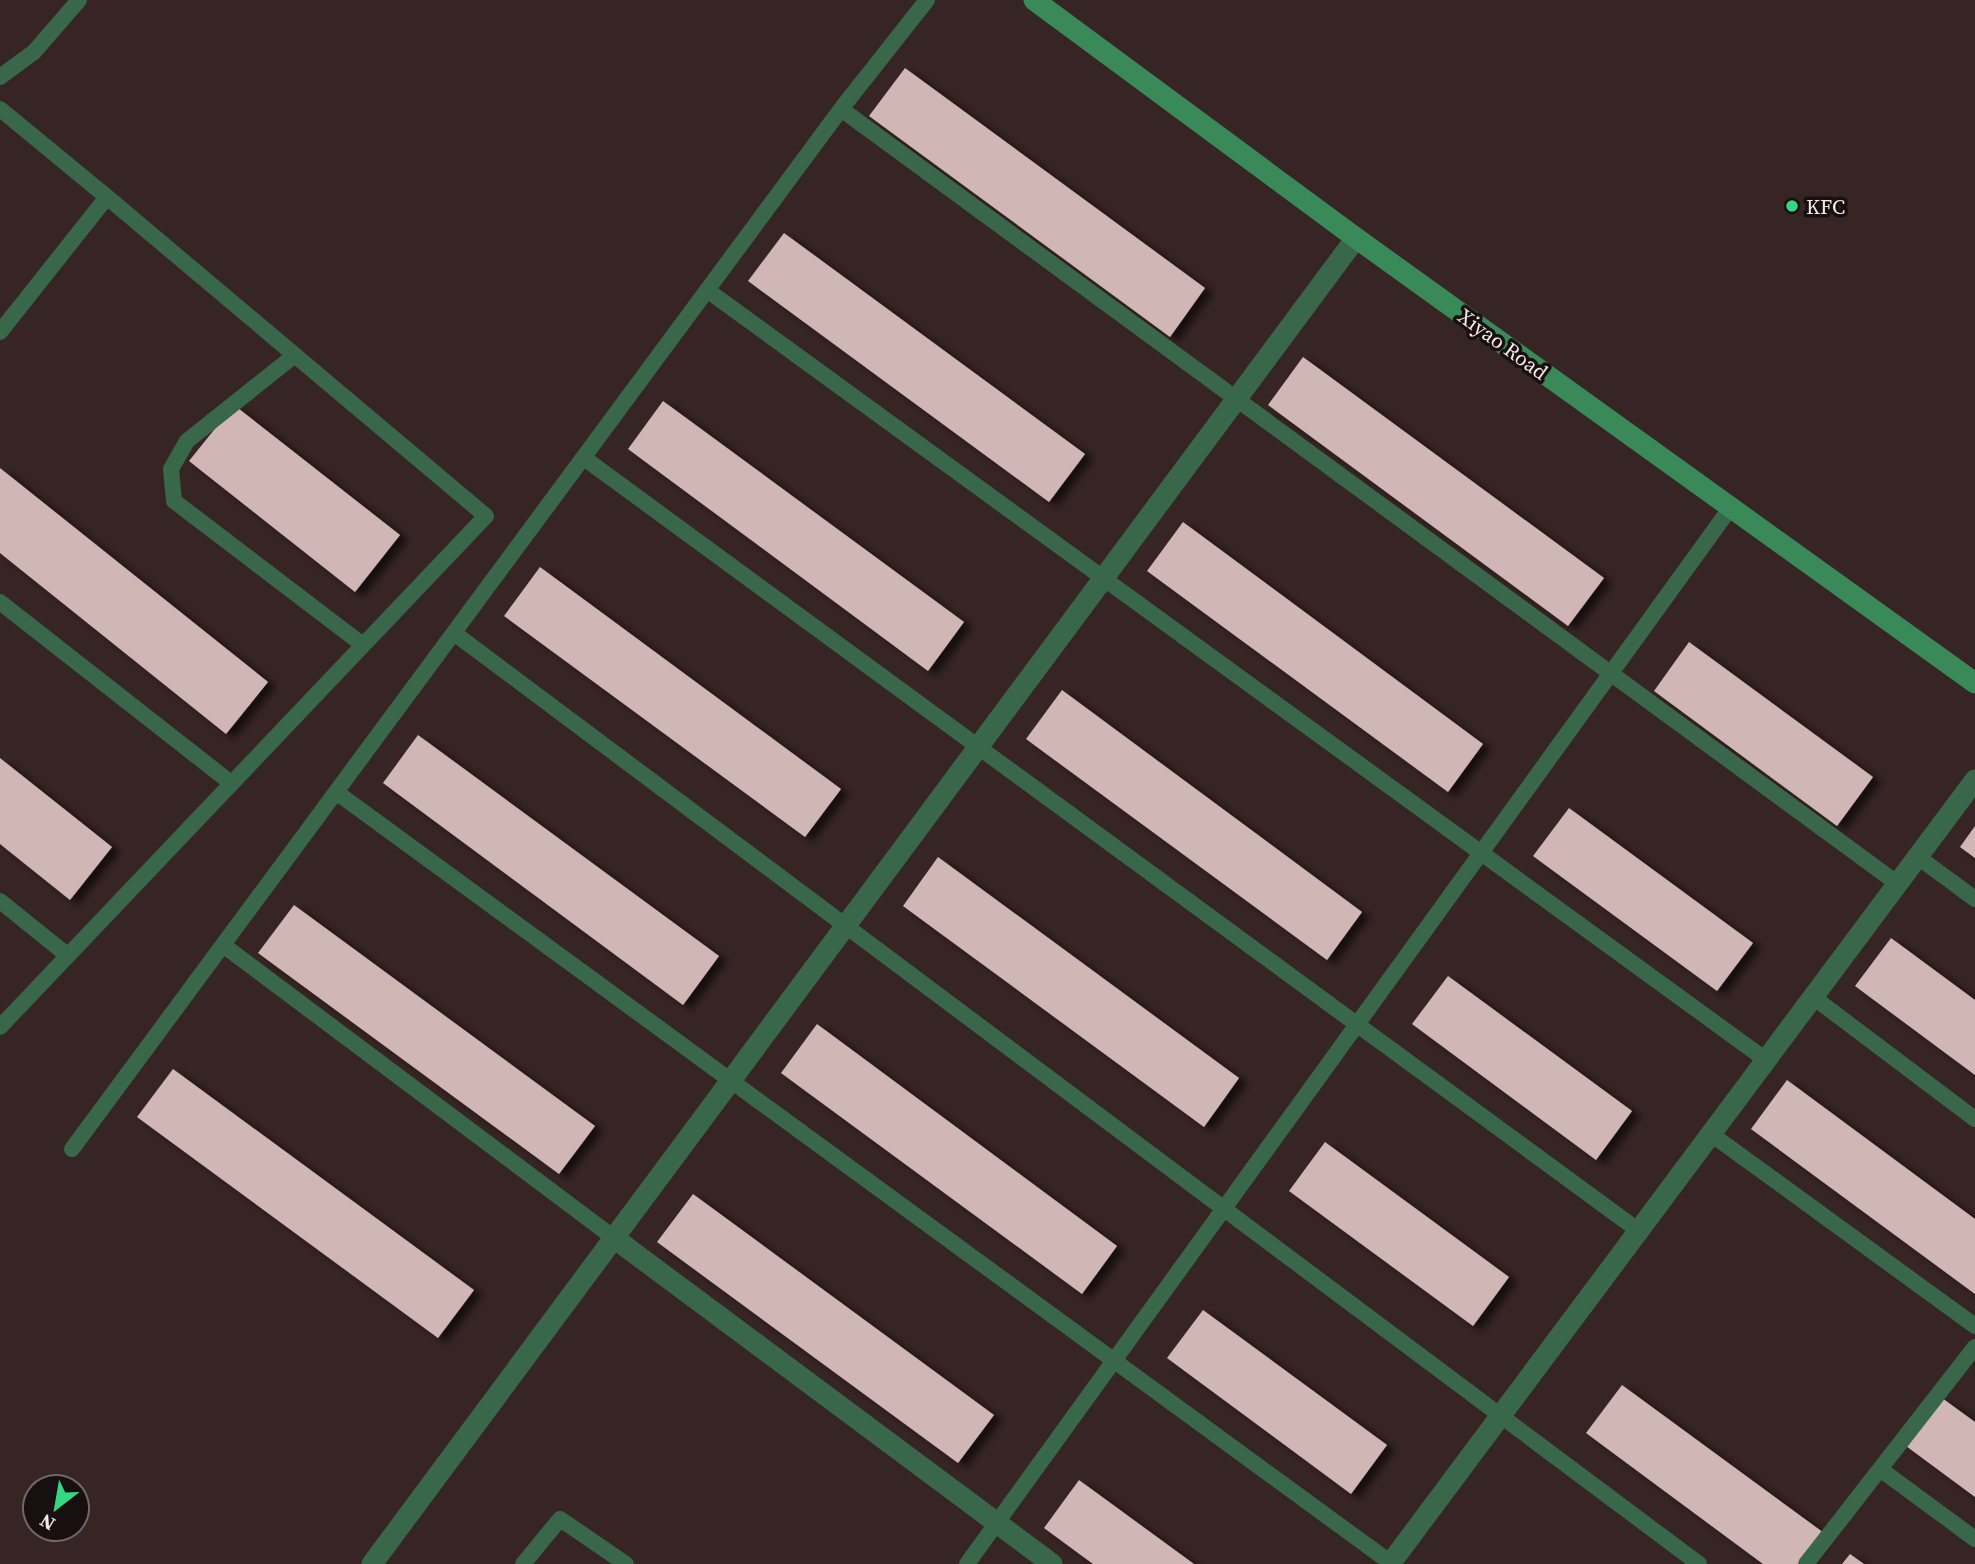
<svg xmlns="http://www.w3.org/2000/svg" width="1975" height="1564" viewBox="0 0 1975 1564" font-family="'Source Serif 4',serif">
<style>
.building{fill:#d0b7b6;filter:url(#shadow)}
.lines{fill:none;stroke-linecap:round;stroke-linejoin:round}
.lane{stroke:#396749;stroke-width:16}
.street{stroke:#396749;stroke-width:21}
.secondary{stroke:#3a8959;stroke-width:21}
.poi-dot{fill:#34d881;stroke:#181010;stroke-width:2.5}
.labels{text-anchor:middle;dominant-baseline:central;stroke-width:7;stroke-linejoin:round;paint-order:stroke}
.poi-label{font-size:21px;fill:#f6e9e8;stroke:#181010;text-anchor:start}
.street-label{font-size:21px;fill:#f6e9e8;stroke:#181010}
</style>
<defs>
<filter id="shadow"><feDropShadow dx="8" dy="4.5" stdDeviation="3.5" flood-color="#0009"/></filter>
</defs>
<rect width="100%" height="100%" fill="#372424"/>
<path class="building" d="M905 68 1205 288 1170 337 869 116Z
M784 233 1085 454 1049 502 748 281Z
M1303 357 1604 578 1568 626 1268 405Z
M663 401 964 622 928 671 628 449Z
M234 405 400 535 355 592 189 461Z
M0 468 268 682 226 734 0 553Z
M1183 522 1483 744 1448 792 1147 571Z
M540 567 841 789 805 837 504 616Z
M1689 642 1873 777 1837 826 1654 691Z
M1062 690 1362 912 1327 960 1026 739Z
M418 735 719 956 683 1005 383 783Z
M0 758 112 847 70 900 0 844Z
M1569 808 1753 943 1717 991 1533 856Z
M1975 826V858L1960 847Z
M938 857 1239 1078 1204 1127 903 906Z
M294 905 595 1126 559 1174 258 953Z
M1891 938 1975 1000V1075L1855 986Z
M1448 976 1632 1111 1596 1160 1412 1024Z
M817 1024 1117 1246 1082 1294 781 1073Z
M173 1069 474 1290 438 1338 137 1117Z
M1787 1080 1975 1219V1294L1751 1129Z
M1325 1142 1509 1277 1473 1326 1289 1191Z
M693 1194 994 1415 958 1463 657 1242Z
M1203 1310 1387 1445 1351 1494 1167 1358Z
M1622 1385 1824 1533 1801 1564H1763L1586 1433Z
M1942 1398 1975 1422V1497L1906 1446Z
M1079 1480 1194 1564H1093L1044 1528Z
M1850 1554 1864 1564H1842Z"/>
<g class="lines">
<path class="lane" d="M0 77 34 52 79 0
M0 109 107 197 486 516 0 1027
M841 109 1898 884
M707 290 1766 1060
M0 332 107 197
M295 355 187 441 171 469 174 501 363 645
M584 458 1639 1231
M0 602 231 783
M454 633 1699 1564
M336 792 1391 1563
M1918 857 1975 899
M0 901 67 955
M223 945 614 1238
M1813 997 1975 1119
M1711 1134 1975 1326
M72 1149 841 109 927 0
M1880 1469 1975 1539
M523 1564 560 1519 626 1564
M967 1564 1731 507
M1806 1564 1975 1347"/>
<path class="street" d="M614 1238 1052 1564
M372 1564 1356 238
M1390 1564 1975 780"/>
<path class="secondary" d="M1034 0 1356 238 1975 683"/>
</g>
<circle class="poi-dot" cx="1792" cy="206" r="7"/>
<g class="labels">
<g class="poi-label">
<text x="1806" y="206">KFC</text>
</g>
<g class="street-label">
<text transform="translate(1503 344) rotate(36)">Xiyao Road</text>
</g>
</g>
<g transform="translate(56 1508) rotate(211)"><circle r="33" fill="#181010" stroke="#716766" stroke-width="2"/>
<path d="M0-5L12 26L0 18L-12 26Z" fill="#34d881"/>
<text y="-10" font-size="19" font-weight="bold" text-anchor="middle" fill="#f6e9e8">N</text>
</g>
</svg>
